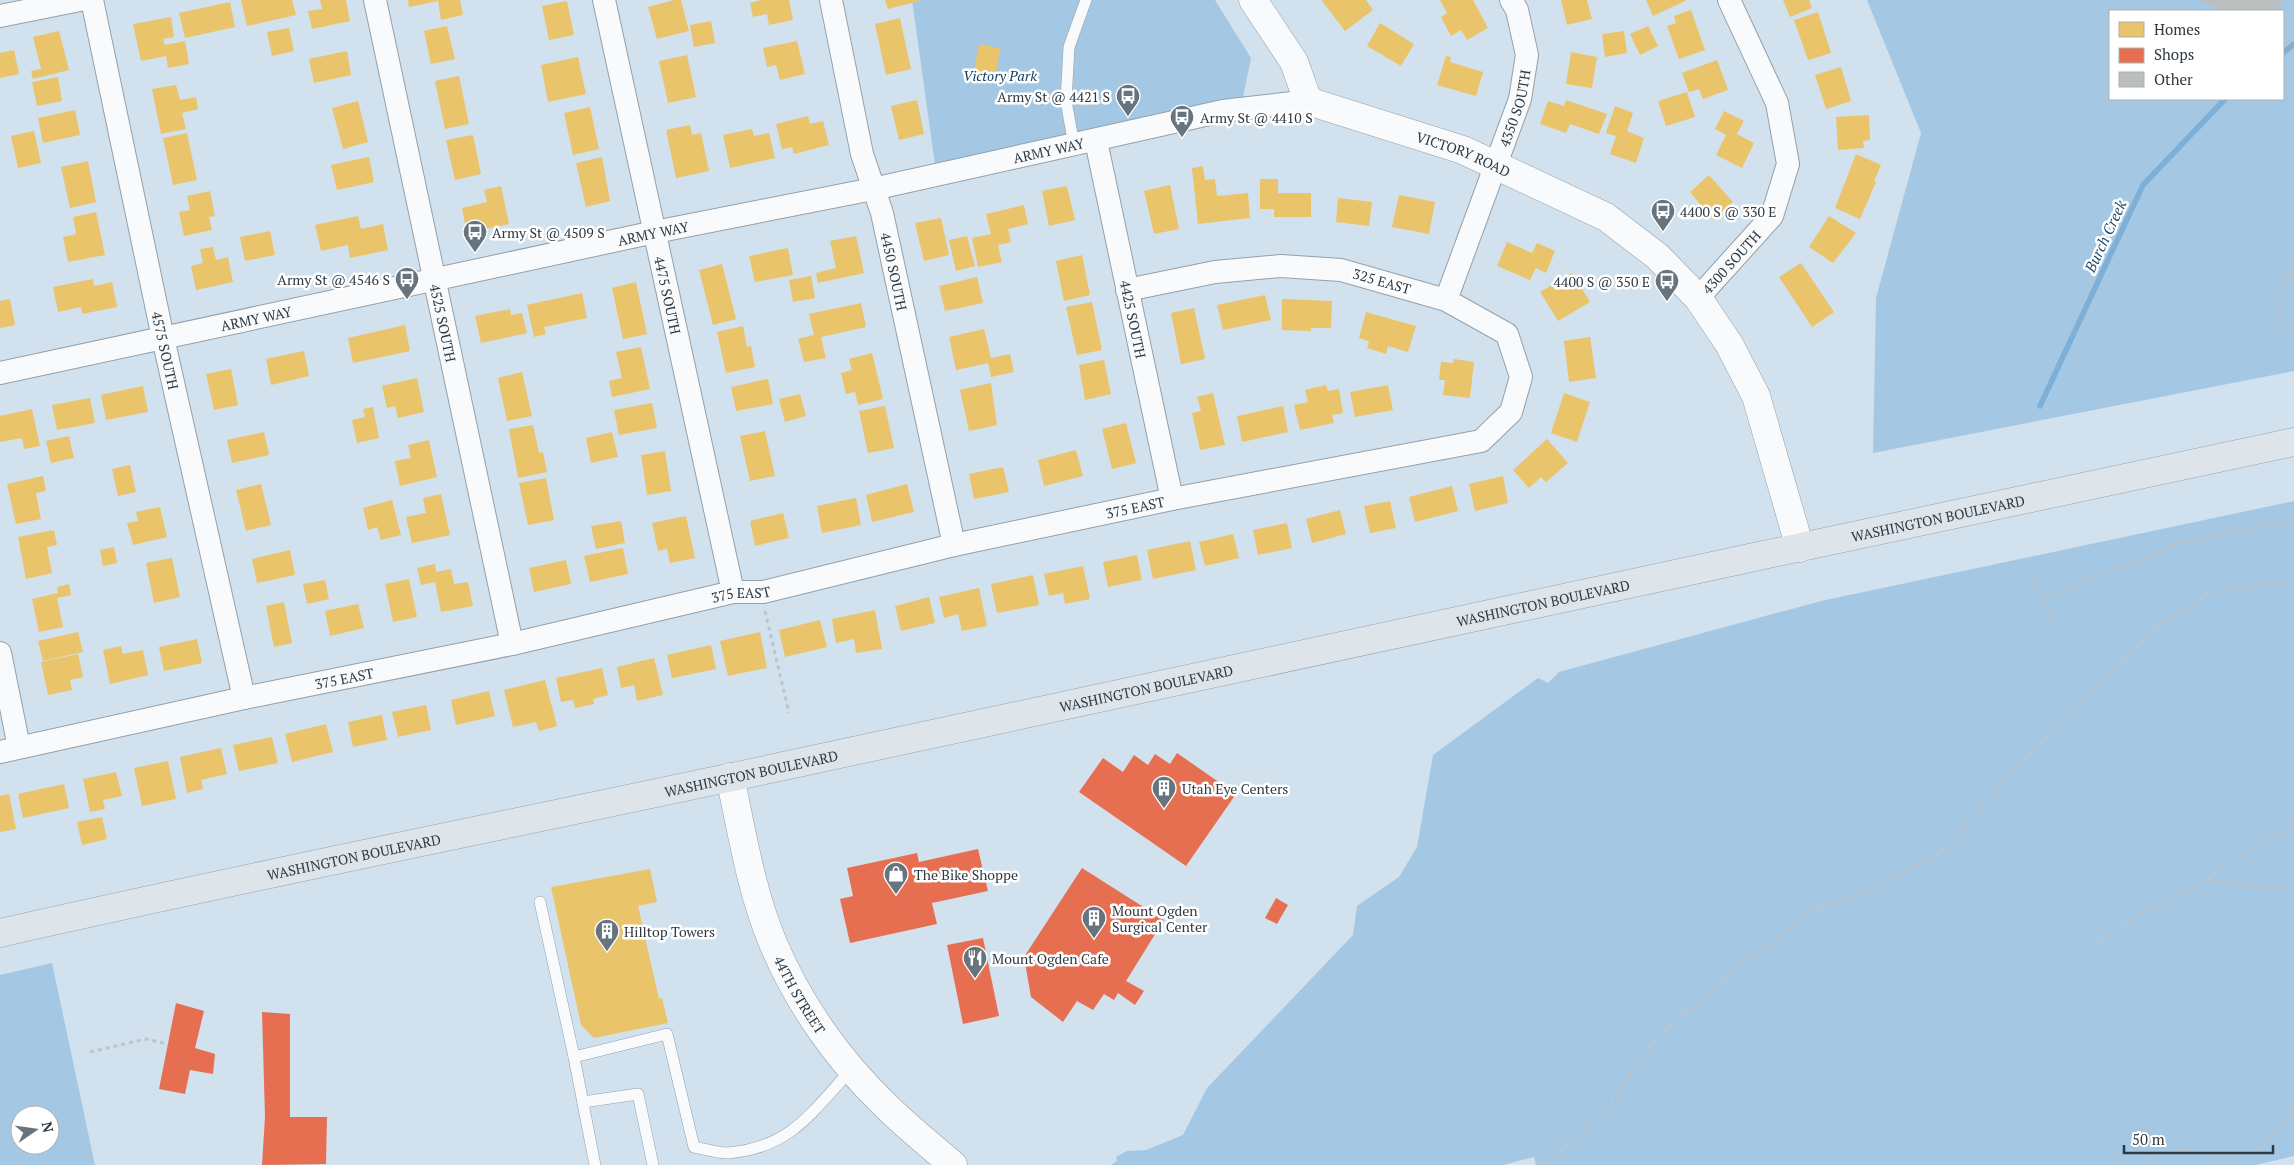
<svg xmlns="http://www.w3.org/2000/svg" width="2294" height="1165" viewBox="0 0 2294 1165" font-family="'PT Serif',serif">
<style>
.green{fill:#a4c8e4;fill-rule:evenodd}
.homes{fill:#e9c46a}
.shops{fill:#e76f51}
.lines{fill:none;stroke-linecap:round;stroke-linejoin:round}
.stream{stroke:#7dafd7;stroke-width:5.5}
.building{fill:#babebe}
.service-casing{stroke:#94a0aa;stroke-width:12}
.minor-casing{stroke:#94a0aa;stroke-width:24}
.tertiary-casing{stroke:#94a0aa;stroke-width:29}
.primary-casing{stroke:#94a3b0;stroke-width:29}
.path{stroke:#bfc4c9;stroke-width:3;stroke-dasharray:4 4;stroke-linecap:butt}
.service{stroke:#f8fafc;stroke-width:11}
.minor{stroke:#f8fafc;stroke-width:22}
.tertiary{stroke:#f8fafc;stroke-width:28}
.primary{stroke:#dde4ea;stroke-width:28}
.labels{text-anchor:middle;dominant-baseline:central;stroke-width:5;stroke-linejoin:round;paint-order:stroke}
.park-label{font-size:14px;font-style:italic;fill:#0d4163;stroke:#fff}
.poi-label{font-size:14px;fill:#2e3942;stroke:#fff;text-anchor:start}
.street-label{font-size:14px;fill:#2e3942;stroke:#fff}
.water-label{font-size:15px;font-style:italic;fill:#1b4c6f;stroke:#fff}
</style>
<rect width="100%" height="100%" fill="#d2e1ee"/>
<path class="green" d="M912 0H1215L1251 58 1243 97 935 165Z
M1867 0H2294V371L1873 453 1876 298 1921 133ZM2110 11H2283V99H2110Z
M2294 501V1156L2255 1165H1536L1534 1157 1503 1165H1111L1117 1161 1116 1157 1127 1151 1146 1150 1183 1135 1207 1088 1353 935 1357 906 1399 877 1417 847 1433 755 1538 678 1548 683 1559 672 1821 601Z
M52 963 95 1165H0V975ZM20 1115H50V1145H20Z"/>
<path class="homes" d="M241 0H292L296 15 247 26Z
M320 0H346L350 21 312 29 308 11 322 9Z
M408 0H460L463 15 441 20 438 1 409 7Z
M674 0H681L689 31 657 39 648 7Z
M789 0 793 20 769 25 767 14 753 17 750 3 761 0Z
M885 0H919L920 1 888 9Z
M1323 0H1366L1373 10 1345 31 1322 1Z
M1440 0H1473L1488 28 1467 40 1461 30 1451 36 1441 17 1447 13Z
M1561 0H1587L1592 19 1567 25Z
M1646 0H1687L1653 16Z
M1783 0H1809L1812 8 1790 17Z
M567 1 574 35 549 40 542 6Z
M230 2 235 27 185 38 179 13Z
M1691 10 1705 50 1679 59 1667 26 1676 23 1674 16Z
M1818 12 1831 53 1808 60 1794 20Z
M171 17 174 37 163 39 165 45 185 41 189 64 168 68 166 56 141 61 133 24Z
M900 18 911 69 886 75 875 24Z
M711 21 715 43 694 47 690 25Z
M1380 23 1414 44 1401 66 1367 46Z
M447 26 455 59 431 64 424 31Z
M1648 26 1658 46 1640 55 1630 34Z
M289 28 294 51 272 56 267 32Z
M59 31 69 70 33 79 31 71 41 69 33 37Z
M1624 31 1627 53 1605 57 1602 34Z
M797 41 805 74 780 80 776 65 767 67 763 48Z
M979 44 1000 48 996 75 974 71Z
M14 50 19 74 0 78V53Z
M347 51 351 75 314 83 309 59Z
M1571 52 1597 57 1592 88 1566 84Z
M687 55 696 97 668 103 659 61Z
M1446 56 1451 57 1450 62 1483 72 1476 96 1437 85Z
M578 57 586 94 548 102 541 65Z
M1717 60 1728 90 1703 99 1699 89 1689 92 1682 73Z
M1841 67 1851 101 1826 109 1815 75Z
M459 76 469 124 445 129 435 81Z
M58 77 62 101 37 106 32 82Z
M176 85 180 100 196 97 198 109 182 113 186 129 161 134 152 89Z
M1687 92 1695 117 1666 126 1658 101Z
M917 100 924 134 899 140 891 106Z
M1566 100 1607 114 1599 134 1570 124 1566 133 1540 124 1548 101 1564 106Z
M358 101 368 142 343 149 332 108Z
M1615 106 1633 113 1627 131 1644 138 1636 163 1610 154 1616 136 1606 133Z
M590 107 599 149 573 155 564 113Z
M75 110 80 135 43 143 38 118Z
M1724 111 1744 121 1737 134 1754 143 1742 168 1716 155 1726 135 1715 129Z
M1869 115 1870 140 1863 141 1864 148 1838 150 1836 117Z
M808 116 810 124 823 121 829 145 794 154 792 147 782 149 776 124Z
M690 125 692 135 701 133 709 171 676 178 666 130Z
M752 129 754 136 769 133 775 158 730 168 723 135Z
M34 131 41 163 18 168 11 136Z
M187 133 197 180 173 185 163 138Z
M473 135 481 174 455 180 446 140Z
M1856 154 1881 165 1874 181 1876 182 1860 219 1835 208Z
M369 157 374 182 337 190 331 165Z
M602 157 610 201 586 207 576 163Z
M88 161 96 202 70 208 61 167Z
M1203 166 1205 180 1215 179 1217 196 1248 193 1250 218 1198 224 1192 168Z
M1709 175 1733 202 1713 220 1690 192Z
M1260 179H1278V193H1311V217H1274V209H1260Z
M1170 185 1179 229 1154 234 1144 191Z
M501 186 509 224 467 233 462 208 487 202 484 190Z
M1067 186 1075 220 1049 226 1042 191Z
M210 191 215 216 209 217 212 230 184 236 179 212 190 210 187 196Z
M1399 195 1435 202 1429 234 1392 227Z
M1338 198 1372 202 1369 226 1336 222Z
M1024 205 1028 224 1008 229 1011 242 998 245 1002 262 978 267 972 238 991 234 986 214Z
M96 212 105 255 68 262 63 237 76 234 73 217Z
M358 216 361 229 383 224 388 250 350 258 348 245 321 251 315 225Z
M1829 216 1856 233 1833 263 1809 247Z
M941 218 949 255 924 261 915 223Z
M270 231 275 255 245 261 240 237Z
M856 236 864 273 818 283 816 273 836 268 830 241Z
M967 236 975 266 956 271 949 240Z
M1507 242 1532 253 1537 243 1555 251 1546 273 1536 268 1530 280 1497 266Z
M213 247 216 260 228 257 233 282 196 290 191 266 203 263 200 249Z
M788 248 793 275 755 282 749 256Z
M1082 255 1090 295 1064 301 1056 261Z
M1801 263 1834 312 1812 327 1779 277Z
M722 264 736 319 713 325 699 270Z
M1572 273 1590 302 1558 321 1540 292Z
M811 276 815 298 793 302 789 280Z
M977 277 983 303 945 311 939 286Z
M93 279 94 286 112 282 117 307 82 314 81 307 58 312 53 287Z
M636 282 647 334 623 339 612 288Z
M582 293 587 318 544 327 546 334 534 337 527 305Z
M1265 295 1271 320 1223 330 1217 305Z
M10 299 15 325 0 328V301Z
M1282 299 1332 301 1331 328H1311V331L1282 330Z
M1092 302 1102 350 1077 355 1066 307Z
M861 303 866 327 821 337 826 358 804 362 798 339 814 335 809 314Z
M1194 308 1205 359 1181 364 1171 313Z
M510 309 511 315 522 313 527 333 481 343 475 316Z
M1366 312 1416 326 1408 352 1388 346 1386 354 1367 348 1369 341 1359 338Z
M405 325 410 351 353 363 348 338Z
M743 326 747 347 751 346 755 367 726 373 717 332Z
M984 329 991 358 1010 354 1014 372 991 377 988 363 956 370 949 337Z
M1590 337 1596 378 1569 382 1564 341Z
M641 347 650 389 612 397 609 381 622 378 616 352Z
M304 351 309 376 271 385 266 359Z
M872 353 883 399 858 405 855 392 846 394 841 373 852 370 849 359Z
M1454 359 1474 362 1470 398 1443 395 1445 380H1439L1441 362 1453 363Z
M1104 360 1111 394 1085 400 1079 365Z
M231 369 238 405 214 410 206 374Z
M522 372 532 416 507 421 498 378Z
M417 378 424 412 398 418 395 406 387 408 382 386Z
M768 379 773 404 736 411 731 387Z
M991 383 997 425 969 431 960 390Z
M1326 385 1328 391 1339 389 1343 413 1332 415 1334 423 1300 430 1294 405 1308 402 1305 390Z
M1388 385 1393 410 1355 417 1350 392Z
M143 386 148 412 106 420 101 395Z
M1213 393 1225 445 1200 450 1192 413 1201 411 1197 397Z
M1564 393 1590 402 1577 442 1551 433Z
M800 394 806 416 785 422 779 399Z
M90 398 95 423 57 430 52 405Z
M652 403 657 428 619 435 614 410Z
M885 406 894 448 868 453 859 411Z
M1283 406 1288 432 1242 442 1237 416Z
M373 407 379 438 357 443 352 420 365 417 363 409Z
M32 409 40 446 24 449 22 438 0 442V416Z
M1126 423 1136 463 1112 469 1102 429Z
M533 425 539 453 543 452 547 472 518 478 509 429Z
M765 431 775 476 750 481 740 436Z
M264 432 269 455 232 463 227 440Z
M612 432 618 457 591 463 586 438Z
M69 436 74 458 51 463 46 441Z
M1547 439 1568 463 1546 482 1541 477 1529 488 1513 470Z
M429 440 437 477 400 486 395 461 411 458 408 445Z
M1076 450 1083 476 1044 486 1038 460Z
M665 451 671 491 647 495 641 455Z
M130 465 136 492 118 496 112 469Z
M1003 467 1009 492 974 499 969 474Z
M43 476 46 491 36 493 41 519 16 524 7 484Z
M1503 476 1508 503 1475 511 1469 484Z
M546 478 554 520 528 525 519 483Z
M261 484 271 525 246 531 236 490Z
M907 484 914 512 872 522 866 495Z
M1452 486 1458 511 1415 522 1409 497Z
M441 494 450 535 412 543 406 517 426 513 423 498Z
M856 498 861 525 822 533 817 506Z
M392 500 401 535 381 540 377 527 368 530 363 508Z
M1390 501 1396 528 1370 533 1364 506Z
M160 507 167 537 133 545 127 523 138 521 136 512Z
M1340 510 1346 534 1312 543 1306 519Z
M783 513 789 538 755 546 750 521Z
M686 516 695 558 670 563 667 549 658 551 652 523Z
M621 521 625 543 596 549 591 526Z
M1287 523 1292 548 1258 555 1253 530Z
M54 530 57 545 47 547 52 573 26 579 18 537Z
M1233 534 1239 558 1205 566 1199 542Z
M1190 541 1196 570 1153 579 1147 550Z
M114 547 117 563 103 566 100 550Z
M623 548 628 574 590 582 584 556Z
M290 550 295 575 257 583 252 559Z
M1137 555 1142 580 1108 587 1103 562Z
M172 558 180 597 154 603 146 563Z
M566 560 571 584 534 592 529 568Z
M435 564 436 572 451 569 454 584 468 582 473 606 441 612 435 582 421 585 417 568Z
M1083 566 1090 599 1065 604 1063 593 1049 596 1044 574Z
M1033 575 1039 605 997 613 991 584Z
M409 579 417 617 393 622 385 584Z
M325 580 329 599 307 604 303 584Z
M69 584 71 595 57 598 63 627 39 632 32 599 58 593 57 587Z
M979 588 987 626 962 631 958 614 944 618 939 597Z
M929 597 935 623 901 631 895 606Z
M284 602 292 643 274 647 266 606Z
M358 604 364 628 330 636 325 611Z
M875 610 882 649 856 653 854 639 836 643 832 619Z
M820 620 827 647 785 657 779 630Z
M78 632 83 652 43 661 38 641Z
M760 632 767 668 728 676 720 641Z
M197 639 202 663 164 671 159 647Z
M711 645 716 669 672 678 667 655Z
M121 646 123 654 143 650 148 675 110 684 103 650Z
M78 654 83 677 70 680 72 690 48 695 41 662Z
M654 658 663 695 637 701 634 685 621 688 617 667Z
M602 668 608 695 593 699 594 704 575 708 573 700 561 702 556 678Z
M545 680 557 726 539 731 536 722 513 727 504 690Z
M489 691 495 716 456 725 451 700Z
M426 705 431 730 398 737 392 712Z
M382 715 387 740 353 747 348 722Z
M326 724 333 752 292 762 285 734Z
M272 737 278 763 239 771 233 745Z
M221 748 227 774 201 780 203 789 187 793 180 757Z
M168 761 176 799 142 806 134 768Z
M116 772 122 796 103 800 105 809 90 812 83 779Z
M64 784 69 808 23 818 18 794Z
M9 794 16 829 0 832V796Z
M102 817 107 839 82 845 77 822Z
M650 869 657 902 638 906 659 999 662 998 668 1023 594 1038 581 1025 551 887Z"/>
<path class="shops" d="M1177 753 1236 794 1186 866 1079 792 1103 758 1123 772 1134 755 1148 765 1155 754 1170 764Z
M978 849 988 891 932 903 937 924 850 943 840 899 853 896 847 868 917 853 919 862Z
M1082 868 1164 920 1126 981 1144 991 1135 1005 1118 993 1114 1000 1104 994 1093 1010 1077 1001 1063 1022 1031 997 1024 957Z
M1276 898 1288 905 1277 924 1265 918Z
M983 938 999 1016 963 1024 947 945Z
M176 1003 204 1011 195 1048 215 1054 213 1074 190 1070 185 1094 159 1089Z
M262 1012 290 1014V1117H327L326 1164 262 1165 265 1117Z"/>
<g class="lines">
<path class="stream" d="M2283 53 2294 44
M2040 406 2143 185 2225 99"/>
</g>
<path class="building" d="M2200 0H2283L2275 11H2222Z"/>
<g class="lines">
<defs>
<path id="service" d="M1074 145 1066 101 1069 47 1086 0
M540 902 574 1057 667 1034 694 1147C704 1149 717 1153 728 1153 790 1148 812 1112 851 1070
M574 1057 595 1165
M583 1102 638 1094 653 1165"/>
<g id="minor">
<path id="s1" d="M92 0 163 338 244 698"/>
<path id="s2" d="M375 0 512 644"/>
<path id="s3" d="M604 0 733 592"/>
<path id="s4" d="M831 0 862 154 882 213 954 545"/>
<path d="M0 16 80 0"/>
<path id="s5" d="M1096 141 1172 499"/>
<path id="s6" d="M1698 298 1772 216 1788 164 1777 103 1729 0"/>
<path id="s7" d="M1446 300 1520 99 1527 55 1517 10 1511 0"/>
<path id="s8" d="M0 373 655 232 873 189 1223 111 1308 101"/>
<path d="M0 653 19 747"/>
<path id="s9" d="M0 752 244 698 512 644 733 592H763L954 545 1172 499 1481 441 1511 412 1521 377 1507 334 1446 300 1341 270 1281 266 1215 272 1127 290"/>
</g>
<g id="tertiary">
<path id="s10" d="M1253 0 1294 62 1308 101 1463 150 1606 217 1657 256 1698 298 1729 344 1756 396 1800 548"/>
<path id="s11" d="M730 777C742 832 751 891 773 943 798 1003 838 1060 885 1105 906 1126 930 1145 953 1165"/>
</g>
<g id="primary">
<path id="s12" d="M0 933C268 872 538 819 807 761 1303 654 1798 547 2294 442"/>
</g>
</defs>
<use href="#service" class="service-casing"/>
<use href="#minor" class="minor-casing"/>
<use href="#tertiary" class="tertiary-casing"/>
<use href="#primary" class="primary-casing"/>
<path class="path" d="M2294 264C2285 281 2273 309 2278 327L2294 334
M2034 581 2052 620
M2053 595 2175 545 2294 519
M765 611 789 713
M2208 881 2212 874 2294 824
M2088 949 2130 920 2208 881 2239 883 2266 890 2294 888
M90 1052 146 1039 168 1044
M2145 1160C2152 1157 2159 1153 2167 1152 2198 1147 2234 1164 2263 1145 2276 1136 2281 1120 2294 1111
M1550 1165 1558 1154 1608 1107 1649 1047 1669 1026 1742 964 1815 910 1874 888 1939 854 2069 711 2158 626 2208 594 2227 589 2294 582"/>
<use href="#service" class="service"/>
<use href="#minor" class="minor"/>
<use href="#tertiary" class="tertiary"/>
<use href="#primary" class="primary"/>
</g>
<defs>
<symbol id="bus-pin" viewBox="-11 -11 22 30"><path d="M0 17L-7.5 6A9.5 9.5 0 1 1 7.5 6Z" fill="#67747e" stroke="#fff"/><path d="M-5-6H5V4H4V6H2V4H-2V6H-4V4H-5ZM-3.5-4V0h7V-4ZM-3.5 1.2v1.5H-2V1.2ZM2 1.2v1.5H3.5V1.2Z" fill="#fff"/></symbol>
<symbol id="building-pin" viewBox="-11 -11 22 30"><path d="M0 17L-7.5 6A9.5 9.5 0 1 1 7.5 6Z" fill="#67747e" stroke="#fff"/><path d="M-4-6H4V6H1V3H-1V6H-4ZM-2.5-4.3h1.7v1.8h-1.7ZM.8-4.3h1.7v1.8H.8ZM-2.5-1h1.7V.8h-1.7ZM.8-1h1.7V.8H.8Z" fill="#fff"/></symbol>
<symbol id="shop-pin" viewBox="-11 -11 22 30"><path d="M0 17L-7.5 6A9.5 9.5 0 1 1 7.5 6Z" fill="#67747e" stroke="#fff"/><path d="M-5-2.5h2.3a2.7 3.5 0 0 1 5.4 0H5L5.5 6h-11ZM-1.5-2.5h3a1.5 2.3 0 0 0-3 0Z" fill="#fff"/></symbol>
<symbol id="restaurant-pin" viewBox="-11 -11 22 30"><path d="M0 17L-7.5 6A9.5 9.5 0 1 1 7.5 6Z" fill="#67747e" stroke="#fff"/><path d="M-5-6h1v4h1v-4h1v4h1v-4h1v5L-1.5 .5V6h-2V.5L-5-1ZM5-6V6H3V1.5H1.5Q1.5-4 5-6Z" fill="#fff"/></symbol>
</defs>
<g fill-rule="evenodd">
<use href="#bus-pin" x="1114" y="82" width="28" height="38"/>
<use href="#bus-pin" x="1168" y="103" width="28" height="38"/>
<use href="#bus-pin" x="1649" y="197" width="28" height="38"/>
<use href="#bus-pin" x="461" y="218" width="28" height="38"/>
<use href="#bus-pin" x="393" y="265" width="28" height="38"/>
<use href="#bus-pin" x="1653" y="267" width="28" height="38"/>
<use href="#building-pin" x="1150" y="774" width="28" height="38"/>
<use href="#shop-pin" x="882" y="860" width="28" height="38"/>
<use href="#building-pin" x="1080" y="904" width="28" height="38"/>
<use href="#building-pin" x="593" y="917" width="28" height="38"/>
<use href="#restaurant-pin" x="961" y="944" width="28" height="38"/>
</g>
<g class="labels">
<g class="park-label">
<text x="1000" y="75">Victory Park</text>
</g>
<g class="poi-label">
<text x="1110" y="96" text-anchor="end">Army St @ 4421 S</text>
<text x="1200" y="117">Army St @ 4410 S</text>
<text x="1680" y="211">4400 S @ 330 E</text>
<text x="492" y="232">Army St @ 4509 S</text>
<text x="390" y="279" text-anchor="end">Army St @ 4546 S</text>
<text x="1650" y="281" text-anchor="end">4400 S @ 350 E</text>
<text x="1182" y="788">Utah Eye Centers</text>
<text x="914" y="874">The Bike Shoppe</text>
<text x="1112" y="910">Mount Ogden<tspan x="1112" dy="16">Surgical Center</tspan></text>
<text x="624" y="931">Hilltop Towers</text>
<text x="992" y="958">Mount Ogden Cafe</text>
</g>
<g class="street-label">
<text stroke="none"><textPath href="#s7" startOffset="204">4350 SOUTH</textPath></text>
<text stroke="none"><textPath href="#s8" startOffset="1072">ARMY WAY</textPath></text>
<text stroke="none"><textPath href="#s10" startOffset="280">VICTORY ROAD</textPath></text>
<text stroke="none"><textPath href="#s8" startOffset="668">ARMY WAY</textPath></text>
<text stroke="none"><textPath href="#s6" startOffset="49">4300 SOUTH</textPath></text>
<text stroke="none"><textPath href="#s4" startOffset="279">4450 SOUTH</textPath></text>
<text transform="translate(1382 281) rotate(16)">325 EAST</text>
<text stroke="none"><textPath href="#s3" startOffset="302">4475 SOUTH</textPath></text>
<text stroke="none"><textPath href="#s8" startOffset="262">ARMY WAY</textPath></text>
<text stroke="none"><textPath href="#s5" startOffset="182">4425 SOUTH</textPath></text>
<text stroke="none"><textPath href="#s2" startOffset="330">4525 SOUTH</textPath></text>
<text stroke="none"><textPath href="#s1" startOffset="358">4575 SOUTH</textPath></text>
<text stroke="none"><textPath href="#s9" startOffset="1162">375 EAST</textPath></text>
<text stroke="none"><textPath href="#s12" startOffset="1982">WASHINGTON BOULEVARD</textPath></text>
<text stroke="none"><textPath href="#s9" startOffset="758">375 EAST</textPath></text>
<text stroke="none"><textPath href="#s12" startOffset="1578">WASHINGTON BOULEVARD</textPath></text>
<text stroke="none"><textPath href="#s9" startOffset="352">375 EAST</textPath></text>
<text stroke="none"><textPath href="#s12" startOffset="1172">WASHINGTON BOULEVARD</textPath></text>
<text stroke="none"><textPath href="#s12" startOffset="768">WASHINGTON BOULEVARD</textPath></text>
<text stroke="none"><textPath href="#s12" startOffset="362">WASHINGTON BOULEVARD</textPath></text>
<text stroke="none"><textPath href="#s11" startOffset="230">44TH STREET</textPath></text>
</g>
<g class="water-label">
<text transform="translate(2105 236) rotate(-65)">Burch Creek</text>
</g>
</g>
<rect x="2109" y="10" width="175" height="90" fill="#ffffff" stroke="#abb0b3"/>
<rect x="2119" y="22" width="25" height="15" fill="#e9c46a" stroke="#abb0b3"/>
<text x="2154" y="35" font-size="15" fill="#2e3942">Homes</text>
<rect x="2119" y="48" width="25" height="15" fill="#e76f51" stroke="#abb0b3"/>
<text x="2154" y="60" font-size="15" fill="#2e3942">Shops</text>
<rect x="2119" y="72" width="25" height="15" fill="#babebe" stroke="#abb0b3"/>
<text x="2154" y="85" font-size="15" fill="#2e3942">Other</text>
<g transform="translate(35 1130) rotate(77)"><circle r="24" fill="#ffffff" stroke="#abb0b3"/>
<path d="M0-4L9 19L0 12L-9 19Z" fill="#67747e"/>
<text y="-8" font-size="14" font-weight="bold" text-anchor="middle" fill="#2e3942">N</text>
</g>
<path d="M2124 1145v8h149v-8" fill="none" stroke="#2e3942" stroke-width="2.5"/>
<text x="2132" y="1145" font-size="15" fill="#2e3942" stroke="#ffffff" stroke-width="4" paint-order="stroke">50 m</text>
</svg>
